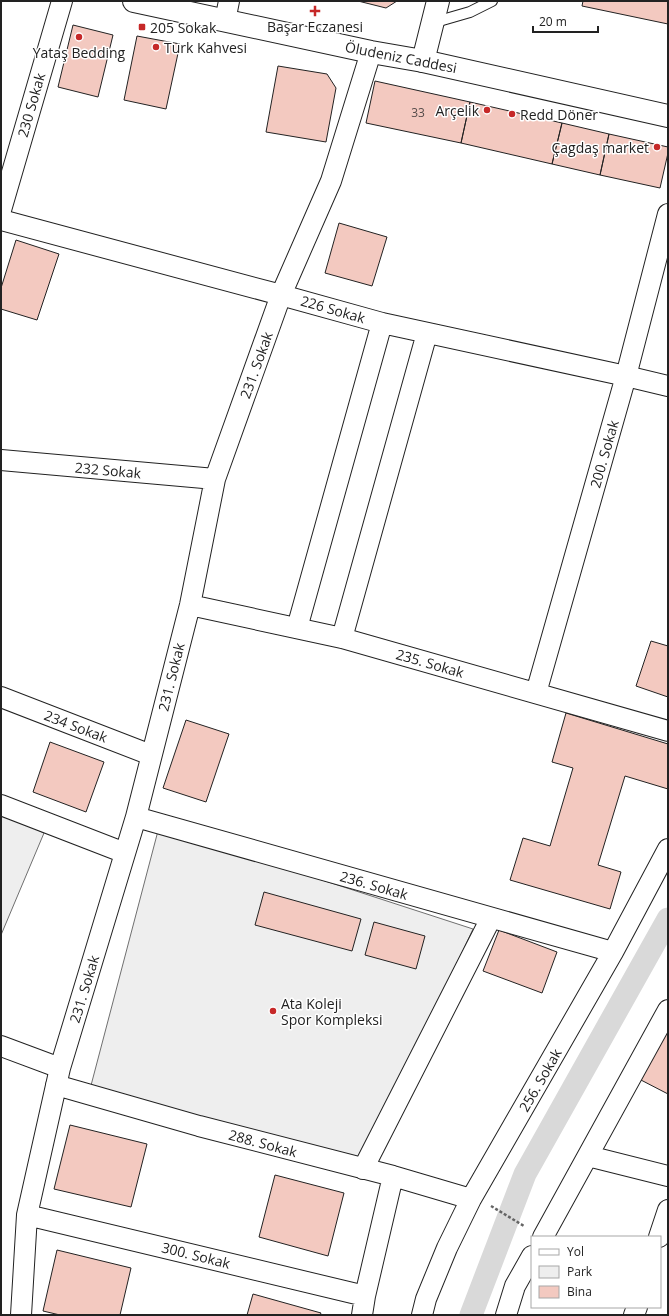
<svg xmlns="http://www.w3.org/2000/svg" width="669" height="1316" viewBox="0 0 669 1316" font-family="'Open Sans',sans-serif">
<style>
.green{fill:#eee;stroke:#6f6f6f}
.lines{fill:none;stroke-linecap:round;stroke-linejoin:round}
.canal{stroke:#d9d9d9;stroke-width:23}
.building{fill:#f3c9c0;stroke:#222}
.service-casing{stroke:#222;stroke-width:12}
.minor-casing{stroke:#222;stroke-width:22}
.tertiary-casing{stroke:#222;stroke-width:24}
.primary-casing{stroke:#222;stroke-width:24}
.path{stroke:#646464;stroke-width:2.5;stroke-dasharray:3 2;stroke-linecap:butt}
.service{stroke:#fff;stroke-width:10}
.minor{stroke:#fff;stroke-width:20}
.tertiary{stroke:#fff;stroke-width:22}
.primary{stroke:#fff;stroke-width:22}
.poi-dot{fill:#c62828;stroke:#fff;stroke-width:1.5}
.labels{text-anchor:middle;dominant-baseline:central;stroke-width:3;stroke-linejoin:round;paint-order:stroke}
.number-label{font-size:12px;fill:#564c4a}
.poi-label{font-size:14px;fill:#222;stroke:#fff;text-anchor:start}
.street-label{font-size:14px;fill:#222;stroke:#fff}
</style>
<rect width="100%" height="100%" fill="#fff"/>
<path class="green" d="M1 812 44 833 1 935Z
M159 827 473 929 365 1162 89 1093Z"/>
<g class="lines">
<path class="canal" d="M471 1315 525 1174 668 919"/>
</g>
<path class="building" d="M358 1H397L386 8Z
M583 1H668V24L582 6Z
M73 25 113 35 98 97 58 87Z
M137 36 180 44 166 109 124 100Z
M278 66 327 74 336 88 326 142 266 132Z
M375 81 470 102 461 143 366 123Z
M470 102 562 123 552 164 461 143Z
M562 123 609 134 600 175 552 164Z
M609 134 668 147V153L660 188 600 175Z
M339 223 387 237 372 286 325 273Z
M16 240 59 254 37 320 1 309V288Z
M651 641 668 646V697L636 686Z
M566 713 668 744V789L625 776 598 865 621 872 610 909 510 880 523 838 550 846 573 768 552 762Z
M186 720 229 734 206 802 163 788Z
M50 742 104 762 86 812 33 792Z
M264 892 361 919 352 951 255 925Z
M374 922 425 936 416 969 365 955Z
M499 930 557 952 542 993 483 971Z
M668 1024V1094L639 1079Z
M70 1125 147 1144 131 1207 54 1189Z
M275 1175 344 1193 328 1256 259 1237Z
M57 1250 131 1268 120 1315H60L43 1311Z
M253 1294 321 1313 320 1315H247Z"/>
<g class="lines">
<defs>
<path id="service" d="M432 23 470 12 492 1"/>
<path id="minor" d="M225 21 229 1
M1 210 62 1
M1 220 281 295 382 323 626 376 668 386
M1 460 215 479
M190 605 342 638 668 731
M297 628 382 323
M342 638 427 333
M536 693 626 376 668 214
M1 697 151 755
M1 805 125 853
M136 817 613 952
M1 1046 60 1068
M56 1085 199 1126 393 1176 471 1199
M588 1156 668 1176
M363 1169 491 918
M27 1215 365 1296
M543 1237 668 1010
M659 1237 668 1210
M21 1315 27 1215 60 1068 136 817 190 605 215 479 281 295 331 181 371 52
M362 1315 365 1296 393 1176
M422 1315 426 1299 447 1248 471 1199 613 952 668 849
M506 1315 515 1286 532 1256
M634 1315 637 1307"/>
<path id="tertiary" d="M423 61 438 1"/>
<path id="primary" d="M134 1 371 52 423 61 668 116"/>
</defs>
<use href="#service" class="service-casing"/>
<use href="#minor" class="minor-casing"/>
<use href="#tertiary" class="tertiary-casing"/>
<use href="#primary" class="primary-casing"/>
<path class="path" d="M491 1206 524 1226"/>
<use href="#service" class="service"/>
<use href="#minor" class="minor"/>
<use href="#tertiary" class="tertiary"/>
<use href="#primary" class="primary"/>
</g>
<g class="poi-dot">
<path d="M313 5h4v4h4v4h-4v4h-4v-4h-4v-4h4z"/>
<rect x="138" y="23" width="8" height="8" rx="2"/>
<circle cx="79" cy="37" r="4"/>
<circle cx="156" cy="47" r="4"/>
<circle cx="487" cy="110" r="4"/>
<circle cx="512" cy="114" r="4"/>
<circle cx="657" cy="147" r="4"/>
<circle cx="273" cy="1011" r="4"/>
</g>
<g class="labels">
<g class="number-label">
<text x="418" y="112">33</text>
</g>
<g class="poi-label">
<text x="315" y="26" text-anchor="middle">Başar Eczanesi</text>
<text x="150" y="27">205 Sokak</text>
<text x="164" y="47">Turk Kahvesi</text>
<text x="79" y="52" text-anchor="middle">Yataş Bedding</text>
<text x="479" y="110" text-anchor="end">Arçelik</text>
<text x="520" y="114">Redd Döner</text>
<text x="649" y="147" text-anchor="end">Çagdaş market</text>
<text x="281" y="1003">Ata Koleji<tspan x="281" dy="16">Spor Kompleksi</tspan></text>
</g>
<g class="street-label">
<text transform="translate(401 57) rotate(11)">Öludeniz Caddesi</text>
<text transform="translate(31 105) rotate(-74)">230 Sokak</text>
<text transform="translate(333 309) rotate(16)">226 Sokak</text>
<text transform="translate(256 365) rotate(-70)">231. Sokak</text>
<text transform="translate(604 454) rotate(-74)">200. Sokak</text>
<text transform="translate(108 470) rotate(5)">232 Sokak</text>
<text transform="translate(430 663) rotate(16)">235. Sokak</text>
<text transform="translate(171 677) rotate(-76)">231. Sokak</text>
<text transform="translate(76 726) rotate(21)">234 Sokak</text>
<text transform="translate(374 885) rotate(16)">236. Sokak</text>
<text transform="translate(84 989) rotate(-73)">231. Sokak</text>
<text transform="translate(540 1080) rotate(-60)">256. Sokak</text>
<text transform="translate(263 1143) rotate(15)">288. Sokak</text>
<text transform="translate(196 1255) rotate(14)">300. Sokak</text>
</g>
</g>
<rect width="669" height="1316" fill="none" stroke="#222222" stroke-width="4"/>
<rect x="531" y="1236" width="130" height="72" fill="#ffffff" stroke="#a7a7a7"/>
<rect x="539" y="1249" width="20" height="6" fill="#ffffff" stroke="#a7a7a7"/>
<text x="567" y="1256" font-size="12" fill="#222222">Yol</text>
<rect x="539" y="1266" width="20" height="12" fill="#eeeeee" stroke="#a7a7a7"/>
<text x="567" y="1276" font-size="12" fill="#222222">Park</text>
<rect x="539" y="1286" width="20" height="12" fill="#f3c9c0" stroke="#a7a7a7"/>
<text x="567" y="1296" font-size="12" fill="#222222">Bina</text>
<path d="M533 26v6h65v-6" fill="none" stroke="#222222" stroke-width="2"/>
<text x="539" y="26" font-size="12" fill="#222222" stroke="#ffffff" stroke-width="3" paint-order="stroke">20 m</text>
</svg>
